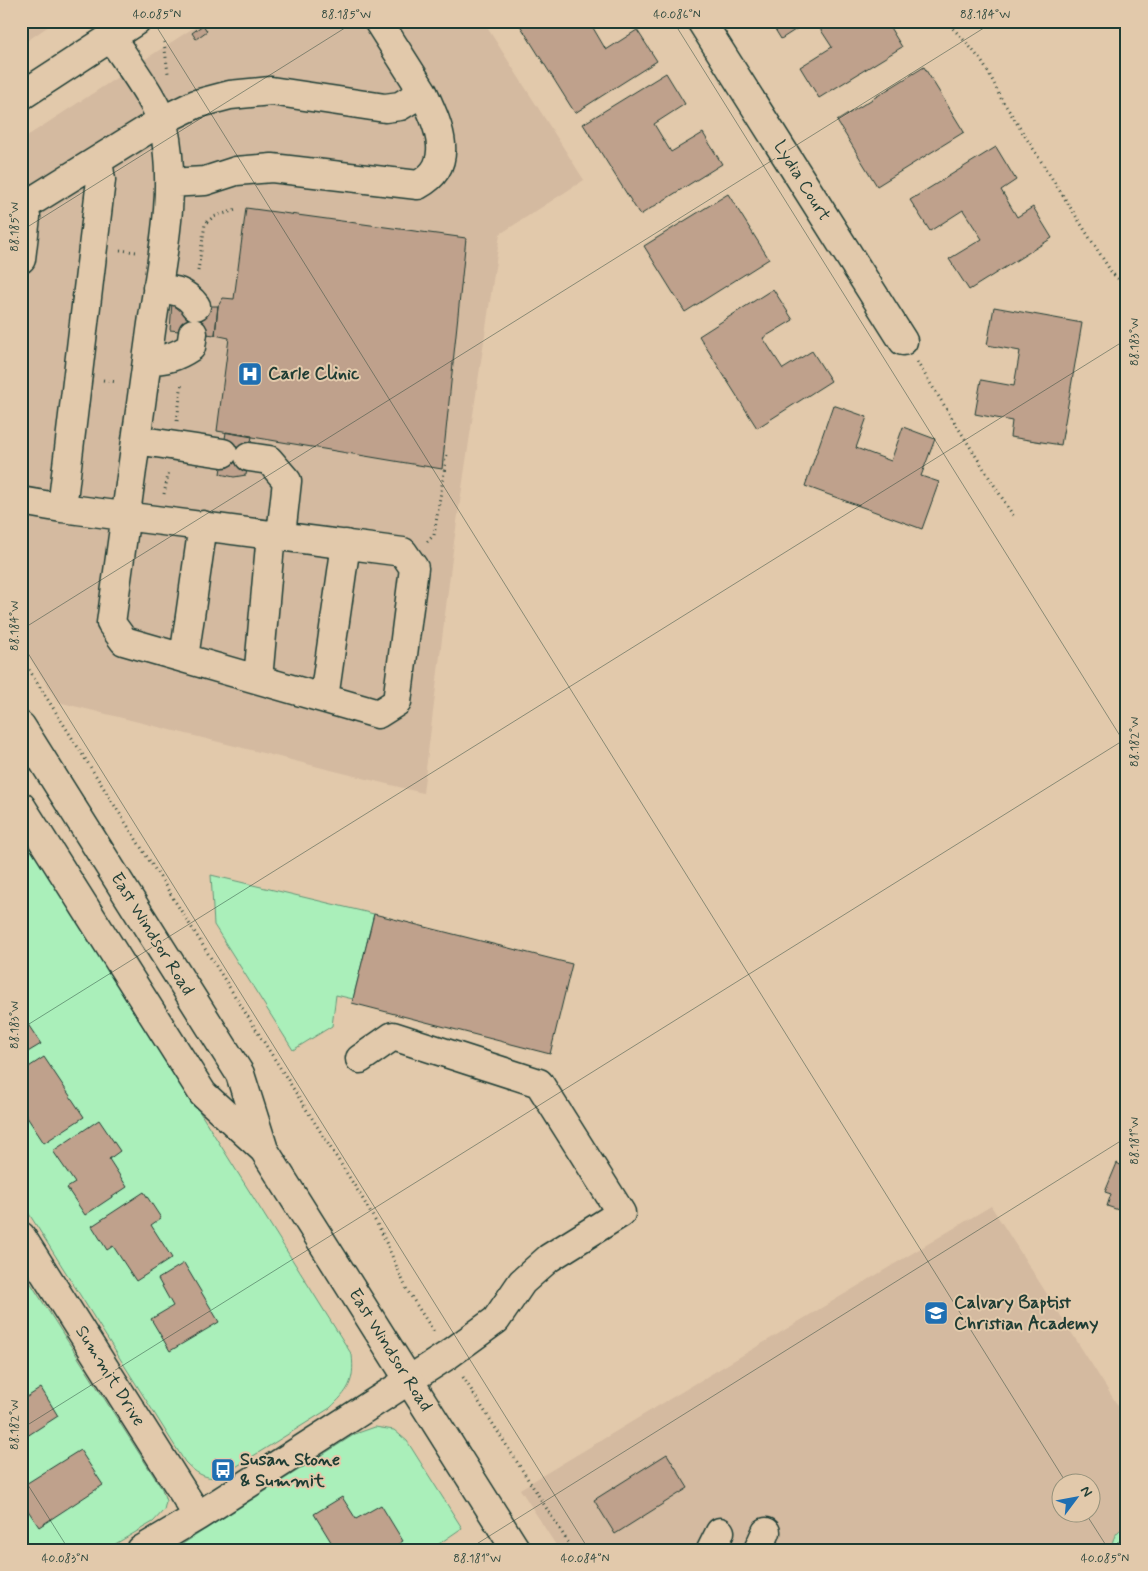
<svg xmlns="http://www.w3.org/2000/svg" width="1148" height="1571" viewBox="0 0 1148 1571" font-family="Mynerve,sans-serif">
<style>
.built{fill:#d4baa0;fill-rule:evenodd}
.green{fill:#aaefba;stroke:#649677}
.building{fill:#bfa18c;stroke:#1f3d34}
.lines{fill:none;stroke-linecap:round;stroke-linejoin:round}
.minor-casing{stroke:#1f3d34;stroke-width:31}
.major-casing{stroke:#1f3d34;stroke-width:31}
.path{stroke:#1f3d34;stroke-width:3;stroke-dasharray:1 4;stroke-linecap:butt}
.minor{stroke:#e2c9ab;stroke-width:28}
.major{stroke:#e2c9ab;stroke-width:28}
.ticks{fill:none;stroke:#1f3d34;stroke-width:1;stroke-opacity:0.45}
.labels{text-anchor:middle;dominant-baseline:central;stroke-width:4;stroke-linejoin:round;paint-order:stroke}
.street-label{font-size:18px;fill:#1f3d34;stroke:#e2c9ab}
.poi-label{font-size:18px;font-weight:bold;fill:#1f3d34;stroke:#e2c9ab;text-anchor:start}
.neatline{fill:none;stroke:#1f3d34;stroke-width:2}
.ticks-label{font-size:12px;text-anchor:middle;fill:#1f3d34}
</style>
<rect width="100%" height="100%" fill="#e2c9ab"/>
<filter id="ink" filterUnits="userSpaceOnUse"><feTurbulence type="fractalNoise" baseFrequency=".02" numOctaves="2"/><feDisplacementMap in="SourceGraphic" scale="10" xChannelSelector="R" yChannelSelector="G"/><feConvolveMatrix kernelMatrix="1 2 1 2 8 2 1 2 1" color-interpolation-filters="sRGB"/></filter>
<g filter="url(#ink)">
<path class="built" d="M21 21H56L21 45Z
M204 21H483L584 180 500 234 454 542 423 793 58 702 21 644V140Z
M991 1206 1127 1420V1550H559L520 1489ZM1060 1484H1090V1514H1060Z"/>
<path class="green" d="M21 827 352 1355C355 1382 348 1391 330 1408L218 1478C203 1478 196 1473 185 1462L21 1201Z
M211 875 374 914 353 999 336 995 332 1026 293 1050 214 925Z
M21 1268 162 1489 166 1501 164 1510 153 1522 105 1550H21Z
M375 1427 394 1430 407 1441 462 1528 430 1550H173L355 1434Z
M1127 1525V1550H1112C1111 1538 1117 1531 1127 1525Z"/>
<path class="building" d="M589 21 606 50 637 30 657 61 575 113 518 22Z
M770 21H809L781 39Z
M815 21H886L902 47 819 98 800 67 832 47Z
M203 25 207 31 196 39 192 33Z
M924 67 964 132 877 186 837 121Z
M666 73 685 104 654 124 671 152 703 133 722 164 640 215 583 124Z
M996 147 1016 180 1001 190 1017 217 1033 207 1052 238 969 290 949 259 982 239 963 210 930 231 910 200Z
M728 194 769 259 685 312 644 246Z
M246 208 466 238 442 469 217 431 229 338 215 335 218 306 223 298 234 299Z
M773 289 793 320 763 338 783 369 812 351 831 381 757 428 699 336Z
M172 302 196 306H218L215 335 170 330Z
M994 307 1082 323 1061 445 1010 437 1012 421 975 414 981 380 1014 386 1020 351 987 345Z
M833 405 867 417 856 448 891 461 903 427 935 439 921 476 939 482 922 529 805 486Z
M226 432 252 436 246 475 234 477 220 474Z
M374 914 572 964 550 1054 352 1003Z
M21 1014 41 1044 21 1056Z
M44 1057 84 1117 44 1143 21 1108V1072Z
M99 1120 120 1151 109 1159 127 1187 85 1215 67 1188 75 1183 53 1151Z
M1126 1156 1127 1155V1213L1107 1206 1111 1194 1105 1192 1117 1163 1122 1166Z
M144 1192 161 1218 151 1225 172 1258 136 1281 113 1246 107 1250 92 1226Z
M184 1263 219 1322 170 1351 151 1319 173 1306 158 1279Z
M41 1388 58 1416 21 1440V1401Z
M80 1450 103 1485 39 1527 21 1500V1487Z
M667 1454 688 1488 615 1534 594 1500Z
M342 1497 356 1519 381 1505 403 1541 389 1550H336L314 1514Z"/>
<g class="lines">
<defs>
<path id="minor" d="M701 21 903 341
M21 96 136 21
M169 183 205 181 236 171 272 168 418 185C458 164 437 123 423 92
M21 208 161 121 196 104 230 95 271 91 385 108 400 106 423 92 378 21
M21 259 26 217 24 207
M157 288C175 290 185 291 196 306
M147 360C165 360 176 357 191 347L193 333
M136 440 223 453
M249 457 269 460 287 481 281 535
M21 501 62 508 403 552 414 568 397 702 378 714 124 641 111 623C124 525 138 428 151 331 160 265 178 194 164 128 158 102 126 61 111 37
M62 508 101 180 98 161
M184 658 203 525
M258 679 271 534
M324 698 346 544
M21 1236 198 1516
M141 1550 198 1516 448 1355 496 1320 522 1282 549 1258 621 1213 539 1083 393 1036 360 1059
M711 1550 720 1532
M758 1550 766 1532"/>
<path id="major" d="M21 726 240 1074 264 1150 516 1550
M21 806 203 1094 263 1149"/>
</defs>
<use href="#minor" class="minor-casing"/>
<use href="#major" class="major-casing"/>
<path class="path" d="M946 21C971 48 985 60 999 95L1112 273 1127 287
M164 42 168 73
M120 250 136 252
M198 271 205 224 213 217 236 210
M917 362 1014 517
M103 380 117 382
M177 421 182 382
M164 494 169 471
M427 542 434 535 447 454
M21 657 361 1196 381 1231 407 1290 434 1332
M463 1377 573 1550"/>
<use href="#minor" class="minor"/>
<use href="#major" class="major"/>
</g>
</g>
<path class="ticks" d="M153 21 1067 1484M673 21 1127 747M21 231 356 21M21 630 995 21M21 642 589 1550M21 1029 1127 339M21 1429 1127 738M21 1474 69 1550M1086 1514 1109 1550M467 1550 1127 1137M1106 1550 1127 1537"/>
<defs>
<symbol id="hospital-square" viewBox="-11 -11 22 22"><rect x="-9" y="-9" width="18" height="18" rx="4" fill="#1f6fb2" stroke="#e2c9ab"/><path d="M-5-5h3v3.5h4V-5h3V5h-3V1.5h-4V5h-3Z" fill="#fff"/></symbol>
<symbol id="school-square" viewBox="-11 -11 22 22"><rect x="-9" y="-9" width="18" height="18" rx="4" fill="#1f6fb2" stroke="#e2c9ab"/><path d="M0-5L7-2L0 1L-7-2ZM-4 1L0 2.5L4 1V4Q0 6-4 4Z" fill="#fff"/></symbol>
<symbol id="bus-square" viewBox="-11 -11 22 22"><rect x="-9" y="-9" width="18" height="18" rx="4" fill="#1f6fb2" stroke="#e2c9ab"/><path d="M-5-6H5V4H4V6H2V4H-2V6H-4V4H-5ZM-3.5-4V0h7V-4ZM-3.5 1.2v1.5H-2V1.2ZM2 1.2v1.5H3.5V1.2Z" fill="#fff"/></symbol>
</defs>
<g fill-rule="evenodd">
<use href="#hospital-square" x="236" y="360" width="28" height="28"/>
<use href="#school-square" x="922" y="1299" width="28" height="28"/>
<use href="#bus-square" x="209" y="1456" width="28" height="28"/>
</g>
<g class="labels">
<g class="street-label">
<text transform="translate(802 181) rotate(58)">Lydia Court</text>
<text transform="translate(152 934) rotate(58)">East Windsor Road</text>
<text transform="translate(390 1350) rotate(58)">East Windsor Road</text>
<text transform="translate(110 1376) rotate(58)">Summit Drive</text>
</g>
<g class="poi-label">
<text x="268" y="374">Carle Clinic</text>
<text x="954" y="1303">Calvary Baptist<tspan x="954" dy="21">Christian Academy</tspan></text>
<text x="240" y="1460">Susan Stone<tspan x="240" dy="21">&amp; Summit</tspan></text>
</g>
</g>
<rect width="1148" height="1571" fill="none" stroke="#e2c9ab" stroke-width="55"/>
<g transform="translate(1076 1498) rotate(58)"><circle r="24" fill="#e2c9ab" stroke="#94917b"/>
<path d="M0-4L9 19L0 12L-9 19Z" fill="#1f6fb2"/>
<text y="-8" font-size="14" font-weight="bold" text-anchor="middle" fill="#1f3d34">N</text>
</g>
<rect x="28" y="28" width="1092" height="1516" class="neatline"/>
<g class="ticks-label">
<text x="157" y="18">40.085°N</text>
<text x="346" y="18">88.185°W</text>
<text x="677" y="18">40.086°N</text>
<text x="985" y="18">88.184°W</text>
<text transform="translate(14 227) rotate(-90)" y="4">88.185°W</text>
<text transform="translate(1134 342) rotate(-90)" y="4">88.183°W</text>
<text transform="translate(14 626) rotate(-90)" y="4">88.184°W</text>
<text transform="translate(1134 742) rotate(-90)" y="4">88.182°W</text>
<text transform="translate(14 1025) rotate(-90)" y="4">88.183°W</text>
<text transform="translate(1134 1141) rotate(-90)" y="4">88.181°W</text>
<text transform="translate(14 1425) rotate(-90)" y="4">88.182°W</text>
<text x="65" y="1562">40.083°N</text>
<text x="477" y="1562">88.181°W</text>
<text x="585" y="1562">40.084°N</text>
<text x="1105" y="1562">40.085°N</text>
</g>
</svg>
